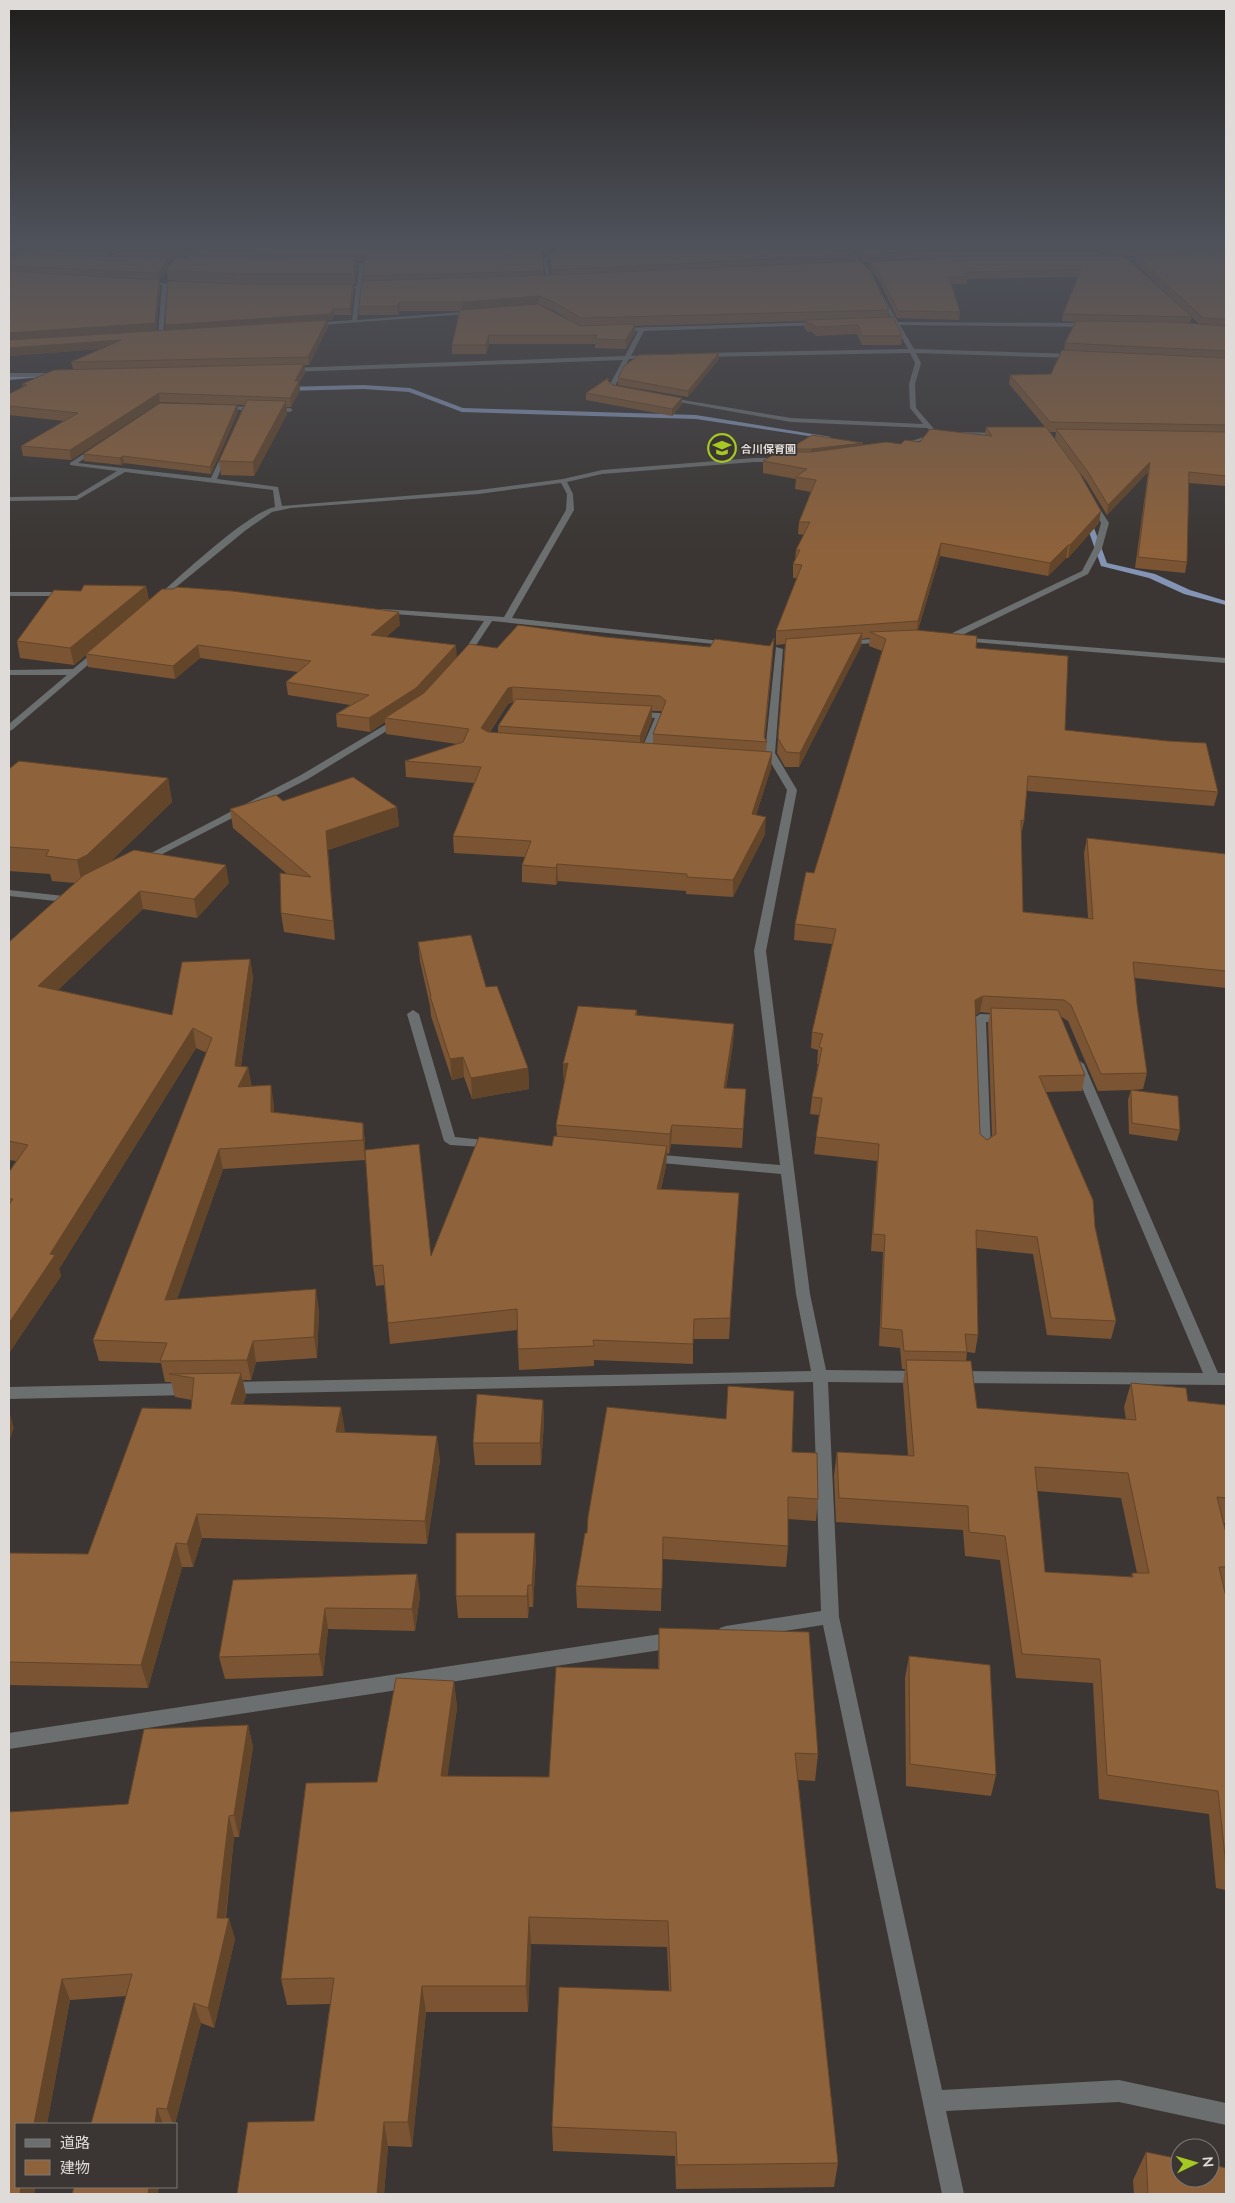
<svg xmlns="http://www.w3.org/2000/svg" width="1235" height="2203" viewBox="0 0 1235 2203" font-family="Lato,'Noto Sans JP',sans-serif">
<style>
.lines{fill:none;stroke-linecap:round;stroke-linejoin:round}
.stream{fill:#8394b4;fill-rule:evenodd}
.minor{fill:#6b6f6f;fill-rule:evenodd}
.wall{fill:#7a5433;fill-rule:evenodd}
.shaded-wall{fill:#634529}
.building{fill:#8e623b;stroke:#634529;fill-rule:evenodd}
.labels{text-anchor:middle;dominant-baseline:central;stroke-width:4;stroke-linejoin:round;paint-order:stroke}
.far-poi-label{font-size:11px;font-weight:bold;fill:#dedbd9;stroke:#3b3633;text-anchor:start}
</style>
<rect width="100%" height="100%" fill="#3b3633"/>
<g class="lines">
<path class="stream" d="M41 374 43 377 9 380V376Z
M363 385 410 388 463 408 696 415 831 437 828 439 696 419 462 412 409 392 363 389 283 391 280 389 283 387Z
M1083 515 1090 517 1107 563 1155 574 1190 590 1226 601V605L1184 594 1149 578 1101 566Z"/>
<path class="minor" d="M584 242H588V248L560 249 547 261 551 281 547 282 543 260 557 247 584 246Z
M839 242H844L870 273H866Z
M1073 242H1079L1109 258 1155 259 1107 260Z
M93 249 119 251 121 252 109 261 107 260 115 253 91 251Z
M338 263H364L362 286 380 287 361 288 357 320 476 311 479 313 309 326 311 323 352 320 356 288 336 287 357 286 359 265H340Z
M144 282 186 285 167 286 163 336 158 335 162 285 142 284Z
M882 294 898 322 1089 323 1092 325 1089 327 900 325 914 349 1076 354 1079 356 1076 358 916 353 921 363 915 384 916 408 934 429 931 431 927 428 791 422 662 399 665 397 791 418 923 424 910 408 909 384 915 363 910 353 703 357 700 355 703 353 908 349 895 325 876 323 893 322 879 296Z
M821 322 823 325 644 331 631 356 651 355 654 357 629 359 615 386 628 391 626 394 613 390 609 386 623 360 289 372 286 370 289 368 625 356 638 331H617L619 328Z
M9 373H59L62 375 59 377H9Z
M222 406 290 408 293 410 290 412 220 409Z
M961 432 1001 433 1004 435 1001 437 959 435Z
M937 433 942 434 900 447 895 446Z
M97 445 99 446V448L78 463 211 478 223 452 228 451 217 479 278 487 282 506 479 490 563 479 602 470 754 458H782L785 460 782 462H754L602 474 567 482 573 494 574 510 512 618 730 642 734 644 733 646 492 621 467 659 464 660 460 657 484 621 382 613 378 611 382 609 504 617 566 510 567 494 561 483 479 494 291 508 272 512 246 530 159 601H156V597C180 577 248 512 275 507L273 490 125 472 77 500 9 501V497L76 496 117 471 70 465V463Z
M1090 500H1094L1109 523 1102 548 1088 574 952 640H946V636L1082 571 1094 548 1101 523 1089 501Z
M9 592H68L72 594 68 596H9Z
M957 637 1226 658V663L960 641 956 639Z
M885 638H888V642L845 645 841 643 845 641Z
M776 647 783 649 775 753 797 790 766 951 810 1294 826 1370 921 1371 926 1373 929 1377 926 1381 921 1383 828 1382 839 1617 942 2090 1119 2080 1226 2103V2125L1119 2102 946 2111 964 2194H942L823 1625 726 1640 720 1638 717 1633 720 1628 726 1626 821 1611 813 1382 229 1394 224 1392 221 1388 224 1384 229 1382 811 1371 796 1294 781 1174 651 1162 644 1158 651 1154 780 1165 754 951 787 790 765 753Z
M96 650 103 652 12 730 9 731V724L67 675H9V670L73 669Z
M636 712 660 713 664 716 649 755 644 758 639 755 655 718 633 717 632 715Z
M400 716 404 719 403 721 308 779 143 864H135L134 862 301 775Z
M9 890 64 896 72 893 77 896 65 902 9 896Z
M413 1010 419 1014 455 1137 494 1141 500 1145 499 1148 450 1145 444 1141 407 1014Z
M980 1014 1006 1015 1012 1019 1006 1023 986 1022 991 1151 985 1155 979 1151 974 1018Z
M1078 1060 1084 1064 1218 1373H1226V1385L956 1383 951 1381 948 1377 951 1373 956 1371 1203 1373 1072 1064Z
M189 1383 194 1385 197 1389 194 1393 189 1395 9 1399V1387Z
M674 1632 680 1635 683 1640 680 1645 674 1648 9 1749V1733Z"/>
</g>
<path class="wall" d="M9 242 67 244V242H209L202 248 177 258H186L185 255 207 246 212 242H583L682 245 855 255 854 261 889 310 888 318 902 336 901 345H862L857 334 816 336 812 332H808L804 328 805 321 635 326V333L626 349 595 348V344H489L486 354H452V345L460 311H400L398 315H359V306L364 281 363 276 365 263 362 261H356L357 267 355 284H239L168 280 167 270 174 259H168L169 265 159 280 160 287 156 331 166 330 165 325 238 284H353L354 290 351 315H334L332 320H327L328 327 309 365H304L305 373 299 383 300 390 291 407H287V414L254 476 221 475 219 461 244 405 160 402 71 460 23 456 21 446 64 421 9 415V394L23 387 22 384 73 369 71 362 100 349 9 356ZM559 245 549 255V262L552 275 544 276 542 258 556 246ZM109 249 116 250 115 251 116 256H109L110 254ZM542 306 553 310 577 325Z
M847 242H1226V486L1189 483 1187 562 1185 573 1135 568 1148 472 1107 515 1087 482 1080 473 1099 523 1068 558H1066L1048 576 940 556 918 630 976 648 1065 730 1218 792 1214 806 1027 791 1024 821 1021 836 1023 912 1088 918 1084 853 1087 838 1226 854V988L1135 978 1137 1004 1147 1073 1143 1089 1132 1090 1180 1130 1177 1141 1129 1134 1128 1100 1131 1090 1098 1091 1068 1021 1060 1016 1085 1075 1082 1091 1046 1092 1095 1227 1116 1321 1111 1339 1047 1335 1033 1254 977 1248 978 1335 975 1353 967 1352 966 1361 977 1408 1126 1420 1124 1407 1131 1383 1188 1401 1226 1405V1523H1224L1226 1533V1592H1225L1226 1597V1890L1216 1888 1209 1814 1099 1799 1093 1683 1016 1678 1000 1560 965 1556 963 1530 836 1522 834 1476 837 1452 908 1456 903 1384 905 1369H902L900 1348 879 1346 883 1252 871 1251 877 1161 814 1154 819 1115 810 1114 812 1097 818 1064H817L818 1050 811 1048 812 1032 832 944 794 940 795 924 814 873 882 651 869 646 870 638 862 639 861 646 799 767H785L777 753 785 644 776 645V631L797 578H793V564L795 561 796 550 804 535 798 534 799 522 811 492 795 489 796 479 763 473V461L789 452V449L863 445 901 444 985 435 986 427H1045L1009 384 1010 375 1051 374 1064 350 1065 343 1075 322 1062 321 1063 314 1078 277 967 279 966 284H951L960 312 959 320 897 318 878 278 869 269 870 262H864ZM1097 250 1107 256H1096ZM1125 256H1136L1135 263 1199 324 1190 323 1192 317ZM1049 432H1056L1055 439ZM980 1012 990 1013 988 1024 992 1136 987 1140 980 1134 976 1015ZM1037 1491 1121 1498 1137 1573H1132L1131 1577 1045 1572Z
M719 353V359L688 397 618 385V378Z
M608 381 613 385 682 404 672 416 586 400V393Z
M238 412 211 474 124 463 121 465 84 461 83 454Z
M146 586 149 601 400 625 386 637 457 657 497 648 605 637 773 653 765 738 767 742 766 751 772 752 771 768 756 815 765 834 733 897 686 894V891L558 881 556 885 522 882V865L525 857 454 853 453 836 474 783 406 777 405 761 457 744 386 734 385 722 370 732 337 727 336 714 350 705 288 695 286 682 298 672 200 658 175 679 88 667 86 655 74 665 20 658 17 641 81 591ZM513 702H514L498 726V733L490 732 508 704ZM652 711H660L662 712 653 734V743H643L652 720Z
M9 769 168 778 172 802 109 863 229 883 197 918 143 909 58 990 172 1015 250 959 253 978 241 1066 248 1067 251 1086 274 1105V1112L363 1123 365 1143V1150L431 1256 552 1146 557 1136 556 1125 564 1083 563 1064 637 1010V1016L734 1024 733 1043 726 1088 746 1089 742 1148 671 1144 669 1154 667 1153 666 1166 661 1189 739 1193 729 1339H693V1364L594 1360V1366L519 1370 517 1330 390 1344 384 1285 376 1286 373 1266 365 1150V1160L223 1169 177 1299 319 1310 317 1358 256 1362 251 1380H243L246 1396 243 1404 341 1407 344 1432 440 1460 427 1544 202 1538 193 1567H182L148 1688 9 1685V1553L88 1554 191 1409 192 1400 175 1397 171 1382H165L161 1363 99 1361 93 1340 207 1053 196 1048 59 1269 61 1276 9 1353V1172L16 1161 9 1160V942L75 883 52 881 50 874 9 871Z
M283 801 397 807 399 826 328 850 335 940 284 932 281 913 286 873 233 828 230 809Z
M418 942 486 987 528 1068 529 1089 472 1099 464 1077 452 1080 431 1016 430 1006 420 961Z
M543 1400 544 1422 541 1465H475L473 1443Z
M792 1452 818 1499 816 1521 788 1519V1546L786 1567 662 1559 661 1611 577 1608 576 1586 587 1533Z
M536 1555 533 1607H529L528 1618H458L456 1596Z
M417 1574 420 1596 415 1631 328 1629 323 1676 225 1679 219 1657 233 1580Z
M659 1628 818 1754 815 1781 798 1780 838 2163 834 2187 676 2189 675 2156 553 2151 552 2127 669 1991 667 1947 531 1944 528 2012H426L412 2147 388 2146 384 2194H237L314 2121 330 2004 287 2005 281 1979 377 1782 454 1681 457 1708 447 1776 549 1777 658 1669Z
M909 1656 996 1775 991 1796 906 1786 905 1678Z
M248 1725 253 1747 239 1837H234L226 1918 235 1939 214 2028 201 2023 175 2124H91L127 1996 70 2000 47 2124H16L35 2187 34 2194H9V1812L128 1804Z
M1146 2152 1226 2194H1134L1133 2180Z"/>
<path class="shaded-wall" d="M199 242H209L202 248 175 259 174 252Z
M552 242H583L582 244 556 246 542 259V252Z
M19 248 20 255 9 258V251Z
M109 248 110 254 108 257 107 250Z
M356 257 357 267 355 284 354 274Z
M168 258 169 265 159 280 158 273Z
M159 280 160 287 156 331 9 342V333Z
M353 284 354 290 351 315 350 309Z
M539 296V305L462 311V302Z
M400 302V311L398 315 397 306Z
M333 309 334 315 332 320H327L328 327 309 365 308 357 166 331 165 325Z
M635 324V333L626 349V340Z
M489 335V344L486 354V345Z
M121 340 122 347 9 356V348Z
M719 353V359L688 397V391Z
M304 364 305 373 299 383 300 390 291 407 290 398 295 381Z
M159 393 160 402 71 460 70 450Z
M682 398V404L672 416V409Z
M286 401 287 414 254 476 253 462Z
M237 405 238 412 211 474 210 467Z
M863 443V450L811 456V449Z
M123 456 124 463 121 465 120 458Z
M1150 462 1148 472 1107 515 1108 505Z
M1101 511 1099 523 1068 558 1070 545Z
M941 543 940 556 916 635 918 621Z
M1068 545 1066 558 1048 576 1050 563Z
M146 586 149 601 86 654V655L74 665 70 648Z
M399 612 400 625 373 648 371 635Z
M862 633 861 646 799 767 800 753Z
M774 638 773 653 764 742Z
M198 645 200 658 175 679 173 666Z
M456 645 457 658 417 702 385 718V722L370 732 369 718Z
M512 687 513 702 508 704 482 743 481 728 508 688Z
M652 706V720L640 750V736Z
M772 752 771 768 751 831 752 814Z
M168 778 172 802 92 879 82 884 77 860Z
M397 807 399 826 328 850 335 940 333 921 326 831Z
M766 817 765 834 733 897V880Z
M557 864 558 881 556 885V868Z
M226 865 229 883 197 918 194 899Z
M140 891 143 909 42 1005 38 986Z
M250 959 253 978 238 1085 235 1066Z
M983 996 980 1012 973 1016 975 1000Z
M734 1024 733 1043 723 1107 724 1088Z
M193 1028 196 1048 59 1269 61 1276 9 1353V1323L50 1254Z
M463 1057 464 1077 452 1080 450 1059Z
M568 1063 569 1082 564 1083 563 1064Z
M248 1067 252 1087H238Z
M528 1068 529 1089 472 1099 471 1078Z
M271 1085 274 1105V1132L271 1112Z
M363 1123 365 1143V1160L363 1140Z
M672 1125 671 1144 669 1154 670 1134Z
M667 1146 666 1166 656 1209 657 1189Z
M219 1149 223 1169 170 1320 165 1300Z
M316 1289 319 1310 317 1358 314 1337Z
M253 1341 256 1362 251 1380 247 1360Z
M241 1373 246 1396 236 1427 231 1404Z
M543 1400 544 1422 541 1465 540 1443Z
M341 1407 345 1431 340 1455 336 1432Z
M9 1410 14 1428 9 1442Z
M437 1436 440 1460 427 1544 425 1521Z
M197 1514 202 1538 193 1567 187 1544Z
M535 1533 536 1555 533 1607 532 1585Z
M176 1543 182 1567 148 1688 141 1665Z
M417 1574 420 1596 415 1631 412 1609Z
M528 1585 529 1607 528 1618 527 1596Z
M325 1608 328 1629 323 1676 319 1654Z
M454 1681 457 1708 444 1803 441 1776Z
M248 1725 253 1747 239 1837 234 1815Z
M229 1816 234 1837 223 1938 217 1918Z
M529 1917 531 1944 528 2012 526 1986Z
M229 1918 235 1939 214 2028 208 2008Z
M62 1979 70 2000 47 2124H34Z
M422 1986 426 2012 412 2147 408 2122Z
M194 2003 201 2023 175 2124H173L167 2109Z
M157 2108 163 2124H155Z
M384 2122 388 2146 384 2194H377Z
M21 2187H35L34 2194H20Z
M149 2187H159L158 2194H148Z"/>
<path class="building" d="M9 242H52L109 248 107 250 19 248 9 251Z
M106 242H199L174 252 115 251 121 247V244Z
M212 242H552L542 252 544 271 363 276 365 257 361 254 185 255 207 246Z
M589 242H681L682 245 775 242H843L855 255 552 270 549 255 561 244Z
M854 242H1085L1097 249H968L864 254Z
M1098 242H1226V249L1109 248Z
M19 254 168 258 158 273 9 266V257Z
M1226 254V319L1203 318 1136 255Z
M968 256H1124L1192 317 1063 314 1081 270 963 272 967 277H949L960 312 898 311 878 271 870 262Z
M356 257 354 274H238L167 270 175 258Z
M861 261 871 272 889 310 581 318 553 302 539 296 462 302H400L397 306H359L362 281 549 275Z
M9 271 159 280 155 323 9 333Z
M168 281 238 284H353L350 309H333L331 314 165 325Z
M538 304 580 326 635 324 626 340 595 339 597 335H489L486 345H452L460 310Z
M893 317 902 336H862L858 325 816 327 813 324H808L805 320Z
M327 320 308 357 71 362 121 340 9 348V340Z
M1076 321 1174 322 1226 326V351L1065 343Z
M1062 350 1226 358V425L1050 422 1010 375 1051 374Z
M719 353 688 391 618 378 624 366 639 355Z
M304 364 295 381H299L290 398 159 393 70 450 21 446 78 413 9 406V394L27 385 22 384 54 370Z
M608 378V381L613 385 682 398 672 409 586 393Z
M247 400 286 401 253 462 219 461Z
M160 403 237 405 210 467 123 456 120 458 83 454Z
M986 427H1046L1079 472 1101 511 1070 545H1068L1050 563 941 543 918 621 776 631 802 565 793 564 800 550H796L810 522H799L816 480 796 477 807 469 763 461 778 452H812L886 442 901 444 905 440 920 442 930 429 992 436Z
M1056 429 1226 432V476L1189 472 1187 562 1138 557 1150 462 1108 505 1088 472Z
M812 435 863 443 811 449H789Z
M84 585 146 586 70 648 17 641 54 590 81 591Z
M177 587 232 591 399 612 371 635 456 645 416 688 369 718 336 714 369 695 286 682 311 661 198 645 173 666 86 654 162 589H173Z
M518 625 605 637 710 647 715 639 770 646 774 638 764 737 767 742 653 734 666 701 660 696 512 687 508 688 481 728 488 732 772 752 752 814 766 817 733 880 687 877V874L557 864 556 868 522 865 531 841 453 836 481 767 405 761 463 742 469 729 385 718 424 693 469 644 497 648Z
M916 630 977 636 976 648 1068 656 1065 730 1168 741 1206 743 1218 792 1028 776 1024 821 1021 820 1023 912 1093 919 1087 838 1226 854V971L1133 962 1137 1004 1147 1073 1101 1074 1071 1005 1064 1000 983 996 975 1000 980 1134 987 1140 996 1134 991 1008 1058 1010 1085 1075 1039 1076 1093 1200 1095 1227 1116 1321 1051 1318 1037 1237 976 1230 978 1335 965 1334 967 1352 904 1351 902 1330 881 1328 885 1235 873 1234 879 1144 816 1137 822 1098 812 1097 822 1048 819 1047 823 1034 812 1032 836 929 795 924 806 872 814 873 886 639 870 632Z
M862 633 800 753 786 752 778 738 786 639Z
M516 699 652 706 640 736 498 726Z
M19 761 168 778 87 855 77 860 46 856 49 850 9 847V769Z
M353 777 397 807 326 831 333 921 281 913 280 873 311 877 230 809 276 795 283 801Z
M134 850 226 865 194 899 140 891 38 986 172 1015 182 962 250 959 235 1066 248 1067 238 1087 271 1085V1112L363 1123V1140L219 1149 165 1300 316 1289 314 1337 253 1341 247 1360 160 1361 167 1343 93 1340 212 1038 193 1028 50 1254 55 1255 9 1323V1205L13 1199H9V1172L28 1145 9 1141V942L84 875Z
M471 935 486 987 497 986 528 1068 471 1078 463 1057 450 1059 430 996H431L418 942Z
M578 1006 637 1010 635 1015 734 1024 724 1088 746 1089 743 1129 672 1125 670 1134 556 1125 568 1063 563 1064Z
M1131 1090 1178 1096 1180 1130 1132 1123Z
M554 1136 667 1146 657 1189 739 1193 730 1318 694 1319 693 1344 593 1340 594 1346 518 1349 517 1309 388 1323 383 1265 373 1266 365 1150 419 1144 431 1256 479 1137 552 1146Z
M906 1360 971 1361 977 1408 1136 1420 1131 1383 1186 1388 1188 1401 1226 1405V1498L1217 1497 1226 1533V1567H1219L1226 1597V1865L1218 1791 1107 1775 1100 1659 1022 1654 1005 1536 969 1532 968 1506 839 1498 837 1452 914 1456ZM1035 1467 1128 1473 1149 1573H1132L1133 1577 1045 1572Z
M241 1373 231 1404 341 1407 336 1432 437 1436 425 1521 197 1514 187 1544 176 1543 141 1665 9 1662V1553L88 1554 142 1408 191 1409 194 1378 169 1374Z
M728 1386 794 1391 792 1452 817 1453 818 1499 788 1497V1546L663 1537 662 1589 576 1586 585 1533H587L588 1517 607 1407 726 1419Z
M477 1394 543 1400 540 1443H473Z
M456 1533H535L532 1585H528L527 1596H456Z
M417 1574 412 1609 325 1608 319 1654 219 1657 233 1580Z
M659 1628 809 1632 818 1754 795 1753 838 2163 677 2165 676 2132 552 2127 559 1987 671 1991 668 1921 529 1917 526 1986H422L408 2122H384L377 2194H237L248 2122 314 2121 334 1978 281 1979 306 1783 377 1782 396 1678 454 1681 441 1776 549 1777 556 1667 659 1669Z
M909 1656 990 1665 996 1775 910 1764Z
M248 1725 234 1815 229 1816 217 1918H229L208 2008 194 2003 167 2109 157 2108 155 2124H91L132 1974 62 1979 34 2124H16V2187H21L20 2194H9V1812L128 1804 144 1729Z
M1146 2152 1180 2159V2178H1210V2164L1226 2168V2194H1148Z
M74 2187H149L148 2194H72Z"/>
<linearGradient id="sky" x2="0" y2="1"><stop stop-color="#201e1c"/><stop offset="0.44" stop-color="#4f525b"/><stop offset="1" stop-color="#4f525b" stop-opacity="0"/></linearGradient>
<rect width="1235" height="551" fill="url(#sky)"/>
<defs>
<symbol id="school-ring" viewBox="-11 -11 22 22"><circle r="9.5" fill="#3b3633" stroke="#a6c822" stroke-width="1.5"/><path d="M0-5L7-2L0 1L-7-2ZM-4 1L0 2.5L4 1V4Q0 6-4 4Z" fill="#a6c822"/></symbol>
</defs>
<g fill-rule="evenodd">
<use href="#school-ring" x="706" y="432" width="32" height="32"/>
</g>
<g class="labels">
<g class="far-poi-label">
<text x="741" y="448">合川保育園</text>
</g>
</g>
<rect width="1235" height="2203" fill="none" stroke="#dedbd9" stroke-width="20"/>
<rect x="15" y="2123" width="162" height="65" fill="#3b3633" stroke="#7c7875"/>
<rect x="25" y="2139" width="25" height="8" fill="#6b6f6f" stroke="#7c7875"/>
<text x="60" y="2148" font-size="15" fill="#dedbd9">道路</text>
<rect x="25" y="2160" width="25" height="15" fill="#8e623b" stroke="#7c7875"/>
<text x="60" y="2173" font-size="15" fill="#dedbd9">建物</text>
<g transform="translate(1195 2163) rotate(85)"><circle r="24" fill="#3b3633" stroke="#7c7875"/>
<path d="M0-4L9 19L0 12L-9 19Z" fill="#a6c822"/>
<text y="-8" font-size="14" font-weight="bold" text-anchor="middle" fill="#dedbd9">N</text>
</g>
</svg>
